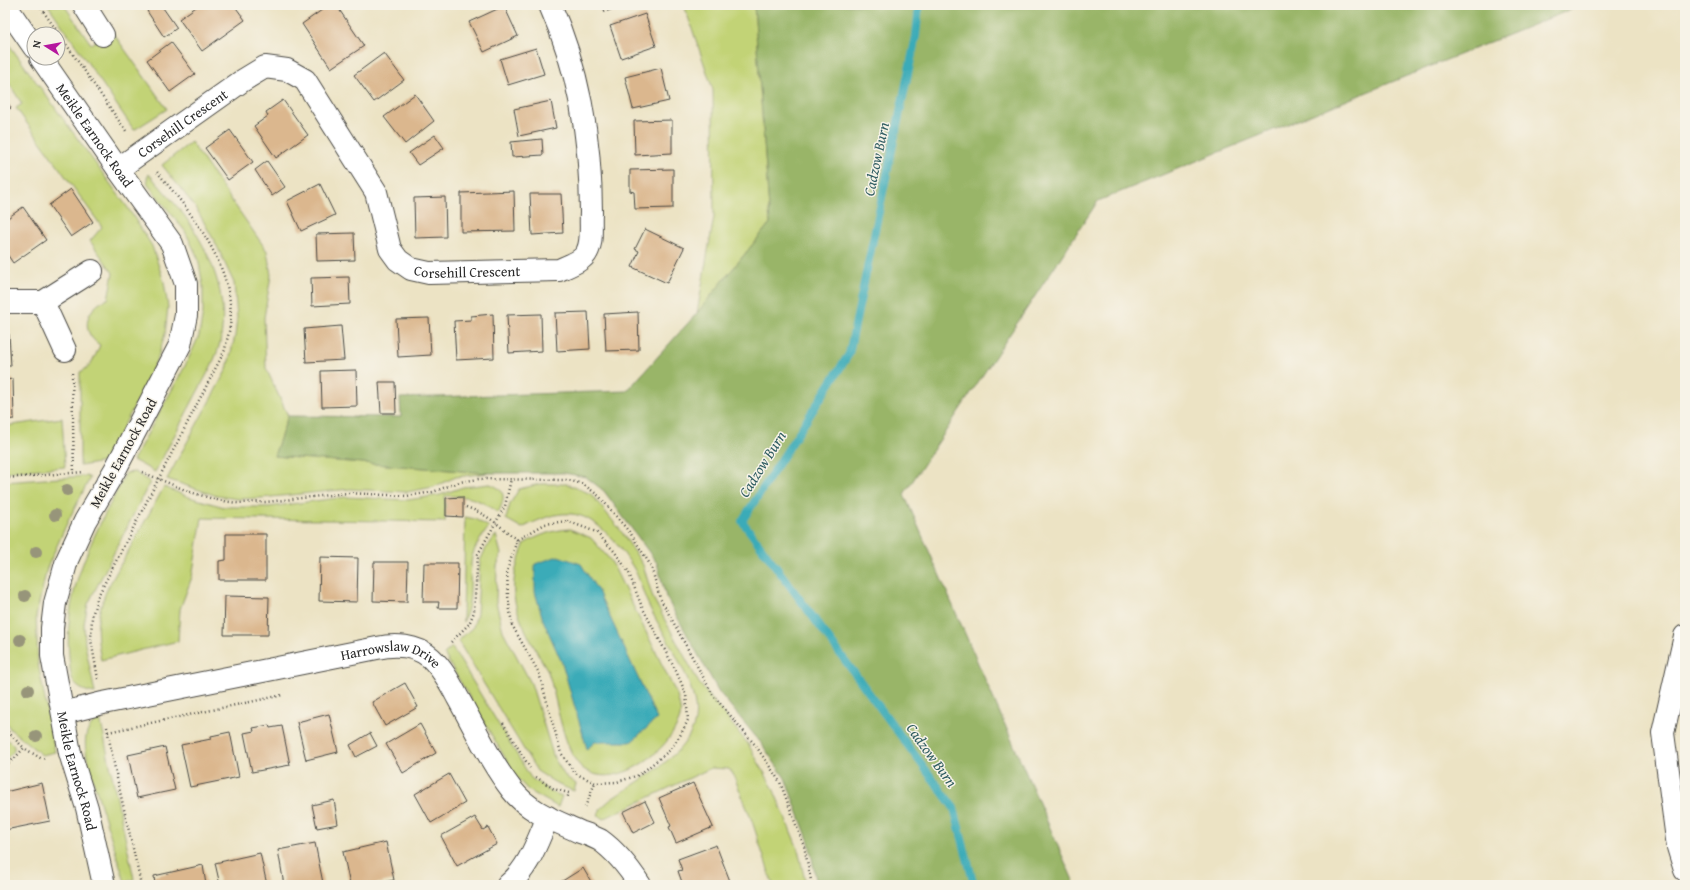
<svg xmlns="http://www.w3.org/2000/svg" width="1690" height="890" viewBox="0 0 1690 890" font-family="'Gentium Book Plus',serif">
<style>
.green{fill:#c2d376;stroke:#767f50}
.forest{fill:#99b567;stroke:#627049}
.water{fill:#3babb8;stroke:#336b72}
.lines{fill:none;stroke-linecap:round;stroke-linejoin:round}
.stream{stroke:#3babb8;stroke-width:8}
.building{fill:#dbb78e}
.minor-casing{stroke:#484742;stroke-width:24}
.tertiary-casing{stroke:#484742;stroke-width:24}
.path{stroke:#484742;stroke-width:2.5;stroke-dasharray:1 3;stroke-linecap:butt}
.minor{stroke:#fff;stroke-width:22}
.tertiary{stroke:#fff;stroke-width:22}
.tree{fill:#97957a}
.labels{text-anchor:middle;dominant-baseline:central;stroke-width:3;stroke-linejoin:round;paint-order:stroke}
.street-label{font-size:14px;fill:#2b2b2b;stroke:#f7f3e8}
.water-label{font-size:15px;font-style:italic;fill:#315e63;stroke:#f7f3e8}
</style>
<rect width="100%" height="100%" fill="#f7f3e8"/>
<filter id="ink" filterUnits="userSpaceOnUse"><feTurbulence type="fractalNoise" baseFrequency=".025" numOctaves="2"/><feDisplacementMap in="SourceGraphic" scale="8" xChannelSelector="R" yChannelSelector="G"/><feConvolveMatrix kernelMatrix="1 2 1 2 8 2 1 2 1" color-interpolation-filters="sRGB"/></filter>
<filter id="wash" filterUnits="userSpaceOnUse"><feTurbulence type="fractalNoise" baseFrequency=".012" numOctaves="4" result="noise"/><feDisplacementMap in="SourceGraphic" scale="16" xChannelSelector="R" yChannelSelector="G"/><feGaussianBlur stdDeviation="0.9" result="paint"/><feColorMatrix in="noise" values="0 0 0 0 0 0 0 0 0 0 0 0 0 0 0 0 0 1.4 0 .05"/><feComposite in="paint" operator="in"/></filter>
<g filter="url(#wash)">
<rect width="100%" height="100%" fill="#ece3c4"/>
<path class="green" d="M48 5H64L91 44 111 30 167 109 134 130Z
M684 5H754L770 223 697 313 714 217 713 90Z
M5 39 128 208 152 246 164 282 168 307 165 334 158 357 135 405 104 462 80 466V372C92 367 95 356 100 345 78 331 87 306 108 299L113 273 90 241 102 227 16 108 22 104 5 77Z
M191 142 267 251 271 275 264 318 266 368 288 416 274 456 488 473 456 477 433 487 407 492 350 489 261 498 238 499 217 496 167 479 227 369 235 336 237 318 234 283 216 244 196 208 162 165Z
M149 174C160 187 173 201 184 215 210 251 230 297 220 342 217 357 206 376 199 389 184 417 170 444 155 472L133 460 184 368 199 336 203 312V286L198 258 185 231 148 185 147 178Z
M62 418 65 467 5 472V426Z
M135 472 150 482 88 604 84 624 85 644 95 693C70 689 71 678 69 656 63 585 96 533 126 473Z
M86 476 90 478 68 521 47 568 36 616 38 663 55 752 42 755 10 729 5 719V482Z
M490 484C507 490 505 499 498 513 478 498 470 496 445 496V522L202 518 192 577 180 609 178 641 101 660C95 629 96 618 107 589L164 487 189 497 224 507H269L345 497 408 500 440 495 463 487Z
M540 484H567L591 494 621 531 643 565 653 598 699 683 748 744 773 788 798 849 806 885H773L752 821 733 774 729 769 711 768 603 819 598 815 601 808 610 800C636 782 681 759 693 728 707 694 662 635 648 604 642 592 640 578 633 567 622 550 607 529 588 519 566 507 542 518 522 528L506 519 510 504 519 489Z
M465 517 475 519 489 527C482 536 475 546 472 557 468 578 474 602 463 622Z
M570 529 591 538 611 561 677 695C678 701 682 712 680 718 670 750 618 791 585 770 563 756 557 697 548 672 546 666 541 660 538 654 528 635 517 617 514 596 512 576 518 560 525 543 540 535 553 530 570 529Z
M496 535 501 554 497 566 496 602 503 631 531 683 554 758 565 776 576 784 574 791 559 785 537 771 458 641 473 627 477 614 480 561 485 550Z
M452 647 531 778 551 792 562 796 558 807 528 790 517 778 444 654Z
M100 718 134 879 125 882 89 767C85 747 80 731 100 718Z
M5 737 14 746V751L5 760Z"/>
<path class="forest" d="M754 5H1582L1098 201 904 494 1075 885H817L809 842 785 778 761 743 719 692 666 597 657 563 604 491 586 477 564 473H488L274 456 288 416 401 417 400 398 627 391 697 313 770 223Z"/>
<path class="water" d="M558 556 581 564 598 591 657 719 631 742H595L587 749 562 663 543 620 535 592V564Z"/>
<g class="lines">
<path class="stream" d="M919 5 916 36 849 354 742 521 954 808 974 885"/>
</g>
<g id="blocks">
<path class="building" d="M156 5H161L177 28 164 37 147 11Z
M199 5H234L245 20 202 51 179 19Z
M329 5H336L364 46 331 68 302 24Z
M602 5H624L605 12Z
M504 6 518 36 484 52 469 22Z
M645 14 656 46 621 58 610 26Z
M171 42 195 74 170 92 147 60Z
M536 48 544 74 508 85 500 59Z
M384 53 404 80 374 102 354 75Z
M661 68 669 101 633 109 625 77Z
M415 94 434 121 405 144 384 117Z
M5 99 11 108 5 112Z
M283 100 308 135 276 158 254 126 268 116 266 112Z
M551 101 556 128 519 136 514 109Z
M672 120V153L635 155 634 121Z
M230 130 253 162 228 180 205 148Z
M435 135 444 148 418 165 409 153Z
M542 139 543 155 512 157 511 142Z
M267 161 285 187 272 196 255 170Z
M673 169V208L635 209 634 192 630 191V170Z
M320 184 335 215 301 231 287 201Z
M71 189 93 222 71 237 49 205Z
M514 191 515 231 461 232V193Z
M530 194H561L563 233 532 235Z
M445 197 446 237 415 238 414 198Z
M23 207 46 240 13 263 5 251V220Z
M645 229 684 248 667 283 632 267 639 251 635 249Z
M354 233 355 260 317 261 316 234Z
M349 277 350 304 312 306 311 278Z
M588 312 590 349 557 351 555 313Z
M638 312 639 350 606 351 604 314Z
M493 314 494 358 456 360 454 321 471 320V316Z
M541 314 542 351 509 353 507 315Z
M429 318 431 355 398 357 396 319Z
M341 326 344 360 306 362 304 329Z
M5 334H9L11 366H5Z
M356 370 357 406 322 407 321 371Z
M13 379 14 419 5 420V380Z
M379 382H395L396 413H381Z
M463 497V517L446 516V498Z
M226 534H266V580H219V561L226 560Z
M320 557 358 558 357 602 319 601Z
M374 562H408L407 602 373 601Z
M424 563H458L457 608H438L439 602H423Z
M225 596 269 597 268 635H224Z
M405 683 418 707 385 726 372 702Z
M329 714 338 752 306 760 297 722Z
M420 724 436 753 403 773 386 744Z
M269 725 270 728 282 726 290 765 252 772 244 733 254 731 253 728Z
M230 732 239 777 190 787 181 745 211 739V736Z
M370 733 377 746 356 757 350 745Z
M165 747 175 790 137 798 128 755Z
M449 774 465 803 431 823 415 794Z
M42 783 50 821 5 830V792Z
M693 783 713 827 676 843 669 827 671 826 659 798Z
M334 800 338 824 317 828 312 805Z
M645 801 655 822 633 833 623 812Z
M475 817 483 830 488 827 497 844 457 866 441 836Z
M386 842 394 880 370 885H350L343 852Z
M315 843 323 883 312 885H284L278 850Z
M716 845 730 881 719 885H683L678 871 682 870 678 859Z
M260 853 267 885H220L215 863Z
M203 865 206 885H155L154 876Z
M583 868 593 885H556Z"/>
</g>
</g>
<g filter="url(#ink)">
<use href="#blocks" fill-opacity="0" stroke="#484742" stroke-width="1"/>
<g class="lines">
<defs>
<g id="minor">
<path d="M84 5 103 35"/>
<path id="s1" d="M118 169 242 81 265 67 287 70 305 80 376 192 390 249 398 260 411 269 429 273 559 270C568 266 583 261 587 252 593 241 590 225 591 213 591 142 579 70 550 5"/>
<path d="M5 302H43L92 271"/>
<path d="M43 302 65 350"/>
<path id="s2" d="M63 713 103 703 377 648C395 644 416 645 431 658 443 669 451 685 458 698 475 728 490 762 512 790 529 812 556 821 580 832 587 834 594 837 600 840 617 852 629 868 640 885"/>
<path d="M508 885C529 868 537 842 548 817"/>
</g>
<g id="tertiary">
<path d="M5 5 34 47"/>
<path id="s3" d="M41 58 118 169 172 244 186 284V315L180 345 116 468 85 521 67 560 55 603 52 628V656L70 753 87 808 104 885"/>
<path d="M1685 636 1663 733 1678 847 1685 870"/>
</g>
</defs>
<use href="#minor" class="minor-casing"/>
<use href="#tertiary" class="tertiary-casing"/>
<path class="path" d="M39 5 126 131
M72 373 74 473
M142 472 190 492 217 500 237 503 266 502 348 493 407 496 433 492 459 482 479 479 567 480 583 484 599 496 631 534 651 566 660 598 713 695 756 746 780 782 804 846 812 885
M5 478 84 472
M466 507C487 514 500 526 517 540
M567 521 596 532 614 551 628 571 642 607 676 671 686 694 688 720 681 734 670 750 639 775 617 782 595 783 575 773 561 753 539 673 512 625 508 596 507 571 517 540 545 524Z
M451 642 469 624 474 612 478 554 505 506 511 479
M98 679 91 640 92 616 98 596 225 350C226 342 229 334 230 326 237 269 191 212 157 172
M503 723 530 768
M107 727C116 780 130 832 141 885
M5 729 24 748
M108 732 283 695
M5 765 14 759 24 748 42 759 45 758
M536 777 554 789 569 793 567 799
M585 807 595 783"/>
<use href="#minor" class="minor"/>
<use href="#tertiary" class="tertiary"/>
</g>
<g class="tree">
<circle cx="67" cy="490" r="6"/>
<circle cx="55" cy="515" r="6"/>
<circle cx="36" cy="552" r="6"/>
<circle cx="25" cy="596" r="6"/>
<circle cx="20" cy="640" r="6"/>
<circle cx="28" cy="690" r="6"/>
<circle cx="36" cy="736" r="6"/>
</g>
</g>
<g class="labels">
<g class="street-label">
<text stroke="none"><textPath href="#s1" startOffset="79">Corsehill Crescent</textPath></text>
<text stroke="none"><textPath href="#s3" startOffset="94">Meikle Earnock Road</textPath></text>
<text stroke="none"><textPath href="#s1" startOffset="499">Corsehill Crescent</textPath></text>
<text transform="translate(123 453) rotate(-61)">Meikle Earnock Road</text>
<text stroke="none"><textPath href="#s2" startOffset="336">Harrowslaw Drive</textPath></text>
<text stroke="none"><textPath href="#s3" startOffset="790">Meikle Earnock Road</textPath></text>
</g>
<g class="water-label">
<text transform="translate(876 159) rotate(-78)">Cadzow Burn</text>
<text transform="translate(762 464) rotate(-58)">Cadzow Burn</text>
<text transform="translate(932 755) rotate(54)">Cadzow Burn</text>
</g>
</g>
<rect width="1690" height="890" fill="none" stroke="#f7f3e8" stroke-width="20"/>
<g transform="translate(46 46) rotate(281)"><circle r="19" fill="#f7f3e8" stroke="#a5a39c"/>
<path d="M0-3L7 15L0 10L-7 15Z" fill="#b5179e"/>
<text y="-6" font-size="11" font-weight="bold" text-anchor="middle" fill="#2b2b2b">N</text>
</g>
</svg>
